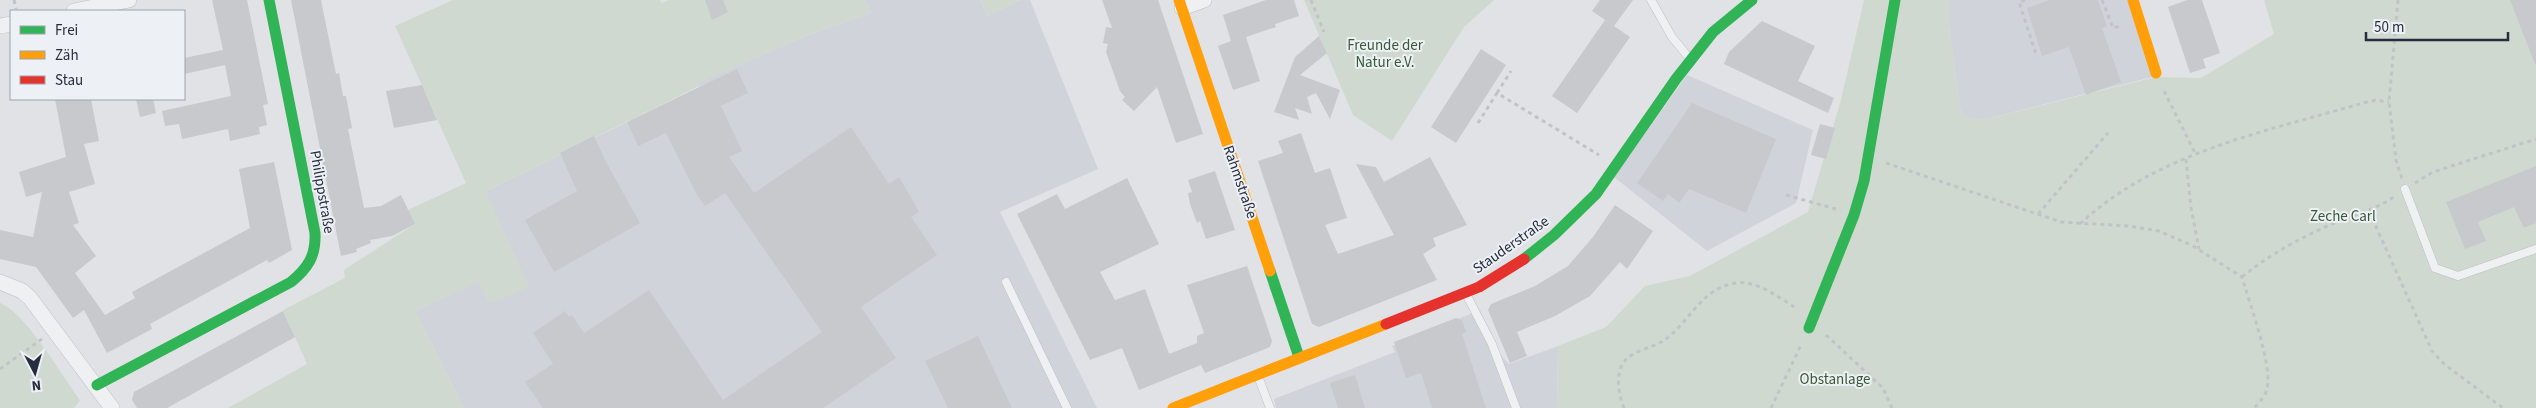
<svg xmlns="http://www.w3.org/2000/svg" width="2536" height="408" viewBox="0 0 2536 408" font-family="'Source Sans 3',sans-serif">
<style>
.built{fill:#d0d3da}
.green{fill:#d0d9d0}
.building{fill:#c7c9cd}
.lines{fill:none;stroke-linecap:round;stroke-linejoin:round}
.lane-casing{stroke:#bdbfc2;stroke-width:9}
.street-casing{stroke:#bdbfc2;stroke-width:16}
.path{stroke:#c2c3c8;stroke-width:3;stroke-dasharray:4 4;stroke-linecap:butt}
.lane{stroke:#eff0f2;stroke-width:8}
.street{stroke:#eff0f2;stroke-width:15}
.fast{stroke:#30b455;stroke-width:11}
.slow{stroke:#ff9f0a;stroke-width:11}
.jam{stroke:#e5322d;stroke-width:11}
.labels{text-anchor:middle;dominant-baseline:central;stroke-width:4;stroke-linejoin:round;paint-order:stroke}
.park-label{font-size:15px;fill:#385935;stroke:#edf0f5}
.street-label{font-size:15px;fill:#272d3e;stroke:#edf0f5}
</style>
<rect width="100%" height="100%" fill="#e0e2e5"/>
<path class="built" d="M865 0H980L987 16 1020 0H1030L1098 169 1000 212 1097 408H464L415 311 479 281 486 191 699 87 697 83 808 35 871 13Z
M1949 0H2132L2156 76 1982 120 1961 115 1949 26Z
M1687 75 1813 130 1796 203 1707 251 1614 177Z
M1480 310 1494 348 1509 364 1558 346 1557 408H1276L1274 399 1395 352 1392 346Z"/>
<path class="green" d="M453 0H660L662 3 669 0H865L871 13 808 35 698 83 699 86 486 191 529 287 489 304 479 282 415 311 464 408H228L307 364 283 310 345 278 344 270 415 224 408 210 466 183 395 26Z
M980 0H1018V1L987 16Z
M1304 0H1494L1464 27 1392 141 1353 115Z
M1864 0H1949V26L1961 114 1982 120 2156 77 2201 78 2274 34 2264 0H2536V408H1557L1558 346 1606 327 1645 286 1690 276 1808 212 1841 100Z
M0 303C26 313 62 376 80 400L74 408H0Z"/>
<path class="building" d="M212 0H247L268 104 263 105 267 125 259 127 260 134 230 141 228 129 182 139 179 124 165 126 162 111 231 96 225 65 184 74V58L223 50Z
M291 0H321L336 74 339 73 343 96H346L352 128 348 129 364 208 381 206 401 195 415 224 392 236 370 240 371 243 356 249 357 252 341 256Z
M705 0H723L728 12 712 20Z
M1102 0H1158L1203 134 1176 143 1157 87 1134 111 1122 100 1125 97 1120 91 1106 52 1108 44 1103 43 1106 27 1112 28Z
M1266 0H1294L1299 16 1275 24 1276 27 1246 37 1260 81 1233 90 1218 46 1231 41 1223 15Z
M1600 0H1633L1614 26 1592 11Z
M2049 0H2098L2107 26 2102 28 2121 82 2086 95 2069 47 2042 56 2027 8Z
M2187 0H2202L2220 53 2203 59 2206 68 2190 73 2168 7Z
M2510 0H2536V64H2535Z
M1605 20 1630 37 1577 113 1552 96Z
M1762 21 1815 46 1798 81 1834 98 1828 113 1724 64 1729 52Z
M1319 36 1327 53 1300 75 1340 90 1330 119 1316 93 1307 97 1312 114 1295 108 1299 120 1274 112 1295 57Z
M1481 49 1506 65 1456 143 1431 127Z
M737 69 748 93 721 106 742 151 729 157 754 193 851 127 889 184 899 177 912 199 919 212 911 217 937 255 861 307 896 358 823 408H543L525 382 553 364 533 333 565 311 569 317 572 315 584 333 649 290 723 400 822 332 725 193 705 206 697 195 666 133 638 146 627 122Z
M422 85 437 120 394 128 386 91Z
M55 99H91L99 141 84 144 95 184 69 192 79 223 73 225 96 256 75 273 105 315 135 298 132 292 250 228 239 169 274 162 292 250 269 263 267 260 150 324 152 329 107 353 84 310 73 318 36 267 0 259V230L33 237 42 192 26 197 19 172 66 157Z
M136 99H153L156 113 140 117Z
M1692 103 1776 139 1746 213 1689 189 1679 203 1668 194 1663 201 1637 183Z
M1820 124 1835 128 1826 159 1811 155Z
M1301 133 1315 173 1330 168 1347 218 1325 225 1338 254 1394 235 1356 164 1376 167 1384 182 1430 157 1467 225 1433 238 1436 246 1423 254 1437 280 1319 327 1312 324 1258 161 1283 153 1278 141Z
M594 136 606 162 640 223 554 272 525 220 577 191 560 153Z
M2536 166V223L2524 228 2514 207 2478 222 2486 241 2465 249 2446 202Z
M1215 171 1235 230 1206 239 1200 221 1197 223 1190 204 1188 193 1192 192 1188 180Z
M1127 178 1159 244 1100 272 1115 300 1145 289 1169 354 1197 343V336L1204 333 1187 285 1247 266 1272 341 1270 347 1205 373 1201 365 1139 390 1122 348 1090 360 1017 214 1057 194 1065 209Z
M1615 205 1653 231 1627 269 1620 262 1590 296 1555 316 1517 332 1527 356 1510 363 1488 310 1491 304 1535 286 1568 266 1593 237Z
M283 311 295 337 167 408H137L132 400 134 392Z
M1456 318 1462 320 1466 332 1462 334 1486 408H1432L1421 373 1406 378 1394 342Z
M978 336 1012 408H948L925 361Z
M1355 375 1365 408H1338L1330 383Z"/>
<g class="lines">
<defs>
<path id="lane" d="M1651 0 1672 37 1690 59
M2405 189 2435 268 2458 276 2536 249
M1006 282 1067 408
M1466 294 1492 344 1516 408
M1258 376 1270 408"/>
<path id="street" d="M1182 8 1204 0
M74 11 129 0
M0 26 11 24
M0 282 22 291 30 298 112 408"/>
</defs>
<use href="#lane" class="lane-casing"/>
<use href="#street" class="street-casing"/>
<path class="path" d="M14 0 16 9
M1311 0 1324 32
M2025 0 2019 2 2037 57
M2102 0 2113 28 2120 26
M2398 0 2389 102 2396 160 2402 179
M2164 91 2196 155
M1497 93 1511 71
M1478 123 1497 93 1599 155
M2186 159 2191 208 2199 249
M1886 163 2061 222 2128 226 2159 231 2193 246 2242 277C2249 302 2273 366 2267 389 2265 396 2259 403 2254 408
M2415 183 2433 172 2536 139
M1786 195 1836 209
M2369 211 2432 351 2444 364 2503 408
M2038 214 2108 133
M2080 224C2155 153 2267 131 2363 103L2376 100 2389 102
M2242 277C2269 255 2300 238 2332 224 2353 215 2376 210 2395 196
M1826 335 1883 388 1892 408
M0 369 42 339
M1624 408C1619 395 1615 376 1623 363 1632 350 1654 348 1666 339 1691 320 1702 287 1737 283 1757 280 1779 298 1796 308
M1771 408 1801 345"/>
<use href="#lane" class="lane"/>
<use href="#street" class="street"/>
<path class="fast" d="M1524 259 1554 235 1596 194 1676 79 1713 32 1752 0
M1270 271 1299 357
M1809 328 1854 215 1864 181 1895 0
M97 385 291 282C308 268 316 256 315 233L269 0"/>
<path class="slow" d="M1179 0 1270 271
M2133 0 2156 73
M1173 408 1386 324"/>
<path class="jam" d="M1386 324 1479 287 1524 259"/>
</g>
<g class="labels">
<g class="park-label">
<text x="1385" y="45">Freunde der<tspan x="1385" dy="17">Natur e.V.</tspan></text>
<text x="2343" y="216">Zeche Carl</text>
<text x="1835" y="379">Obstanlage</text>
</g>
<g class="street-label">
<text transform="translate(1240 182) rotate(71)">Rahmstraße</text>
<text transform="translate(322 192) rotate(80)">Philippstraße</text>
<text transform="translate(1511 245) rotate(-35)">Stauderstraße</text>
</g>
</g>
<rect x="10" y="10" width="175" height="90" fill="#edf0f5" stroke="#9ea2ac"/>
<rect x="20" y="26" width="25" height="8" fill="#30b455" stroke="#9ea2ac"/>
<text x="55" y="35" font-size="15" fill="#272d3e">Frei</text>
<rect x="20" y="51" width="25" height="8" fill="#ff9f0a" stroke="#9ea2ac"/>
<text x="55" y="60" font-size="15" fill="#272d3e">Zäh</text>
<rect x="20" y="76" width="25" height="8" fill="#e5322d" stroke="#9ea2ac"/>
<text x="55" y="85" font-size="15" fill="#272d3e">Stau</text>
<g transform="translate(35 373) rotate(174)" stroke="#edf0f5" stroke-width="4" paint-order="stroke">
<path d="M0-4L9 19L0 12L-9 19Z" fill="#272d3e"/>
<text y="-8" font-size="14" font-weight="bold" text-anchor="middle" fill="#272d3e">N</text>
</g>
<path d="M2366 32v8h142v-8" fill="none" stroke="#272d3e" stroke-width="2.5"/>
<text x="2374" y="32" font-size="15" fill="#272d3e" stroke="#edf0f5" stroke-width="4" paint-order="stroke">50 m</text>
</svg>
